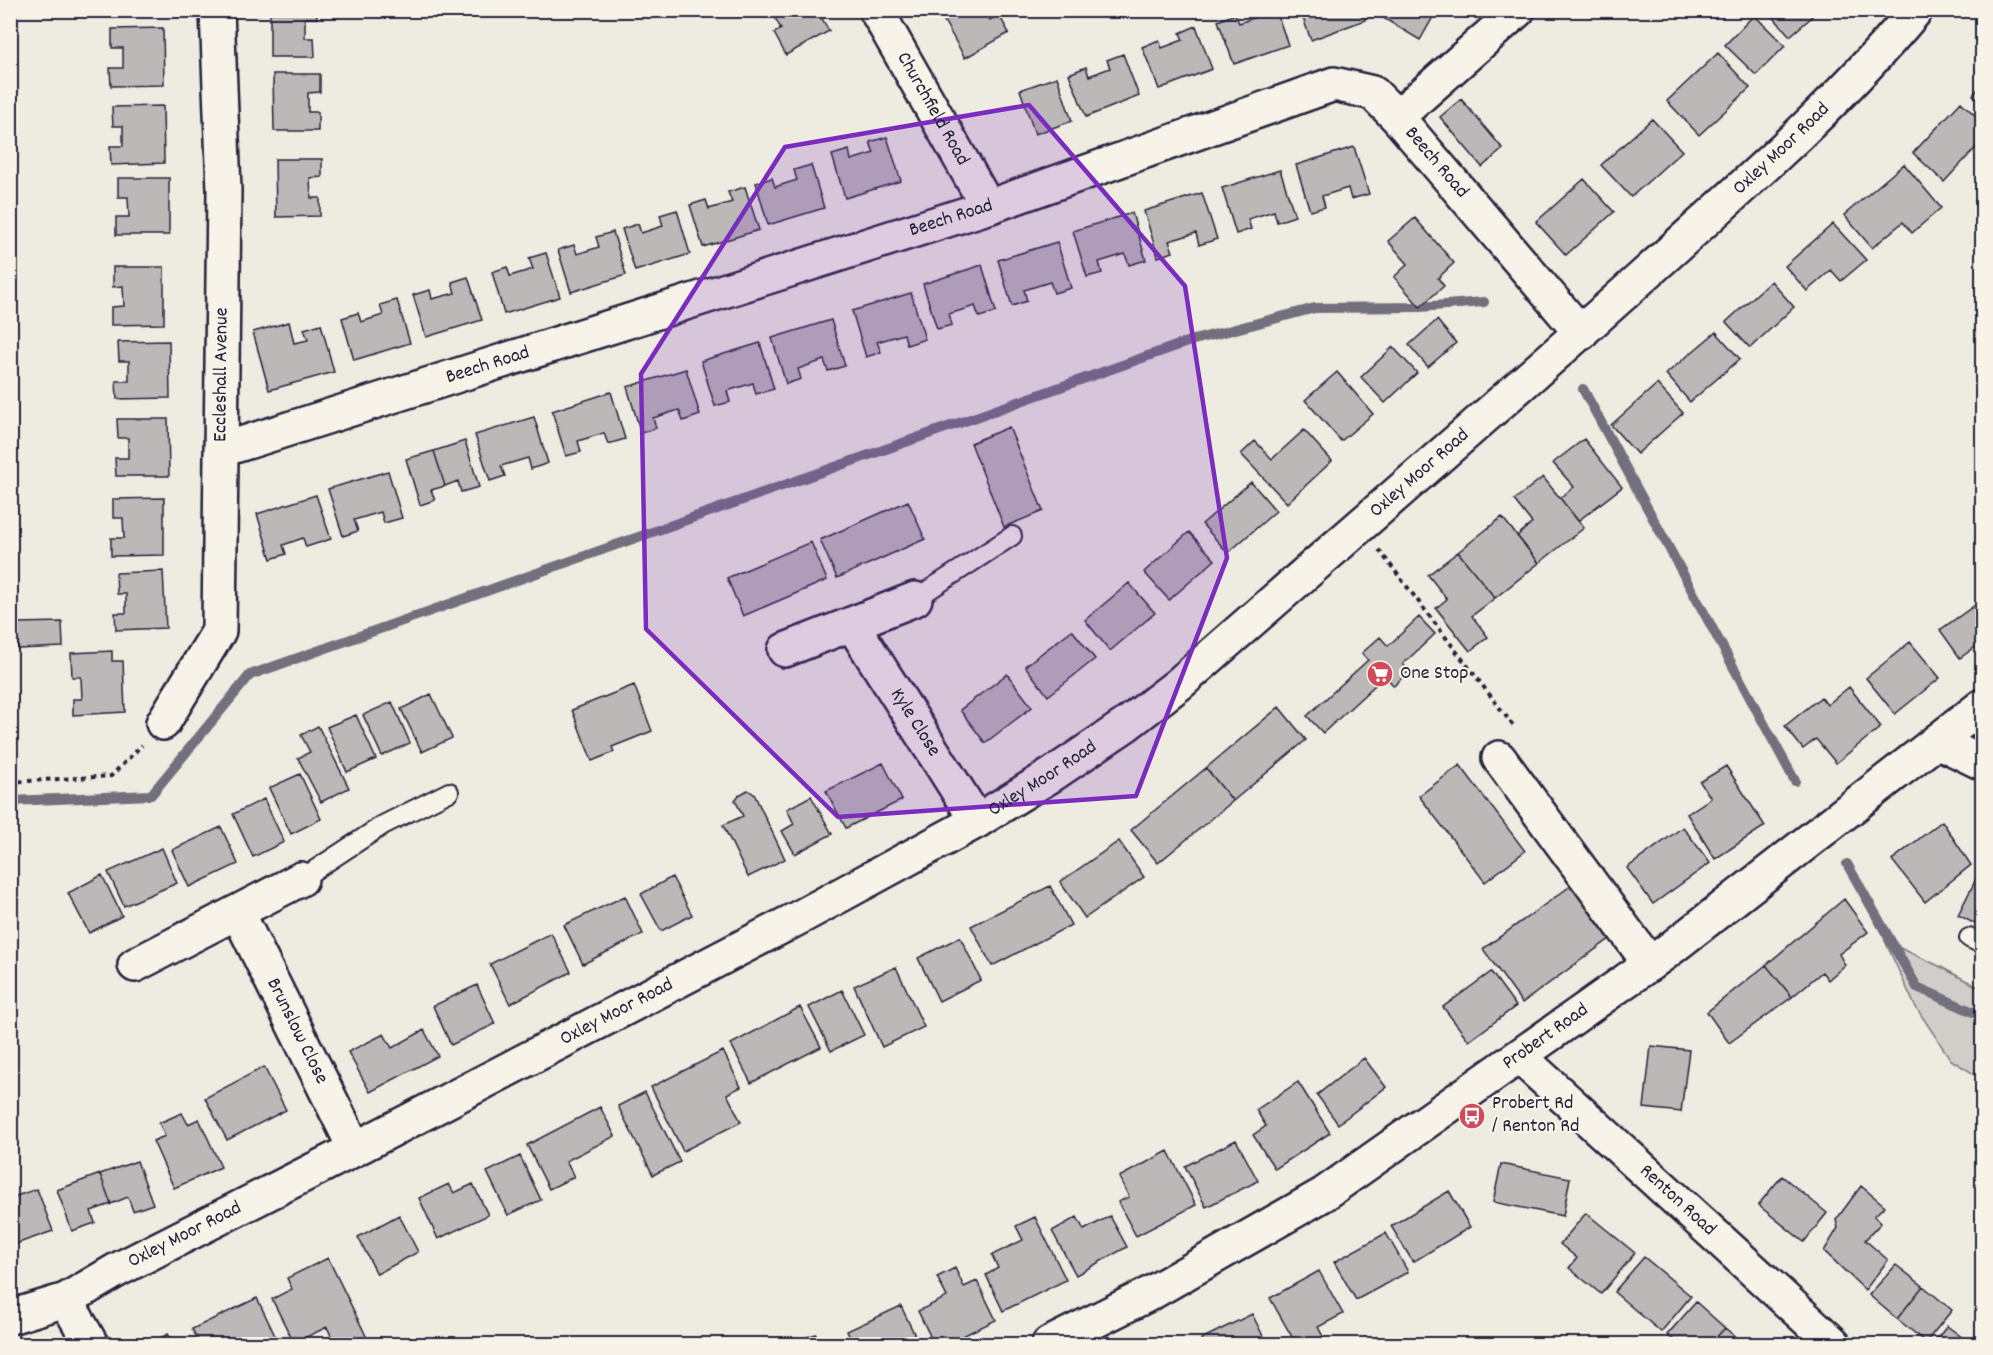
<svg xmlns="http://www.w3.org/2000/svg" width="1993" height="1355" viewBox="0 0 1993 1355" font-family="Dekko,sans-serif">
<style>
.green{fill:#d1cdc9;stroke:#7a7882;stroke-width:1.5}
.lines{fill:none;stroke-linecap:round;stroke-linejoin:round}
.stream{stroke:#716f7b;stroke-width:10}
.building{fill:#bbb8b7;stroke:#22223b;stroke-width:1.5}
.service-casing{stroke:#22223b;stroke-width:22}
.minor-casing{stroke:#22223b;stroke-width:38}
.tertiary-casing{stroke:#22223b;stroke-width:38}
.path{stroke:#22223b;stroke-width:4;stroke-dasharray:4.5 4.5;stroke-linecap:butt}
.service{stroke:#f7f3e8;stroke-width:18}
.minor{stroke:#f7f3e8;stroke-width:33}
.tertiary{stroke:#f7f3e8;stroke-width:33}
.marked{fill:#7b2cbf;fill-opacity:0.2;stroke:#7b2cbf;stroke-width:4.5;stroke-linejoin:round}
.labels{text-anchor:middle;dominant-baseline:central;stroke-width:4.5;stroke-linejoin:round;paint-order:stroke}
.street-label{font-size:20px;fill:#22223b;stroke:#f7f3e8}
.poi-label{font-size:20px;fill:#22223b;stroke:#f7f3e8;text-anchor:start}
</style>
<rect width="100%" height="100%" fill="#eeebe1"/>
<filter id="ink" filterUnits="userSpaceOnUse"><feTurbulence type="fractalNoise" baseFrequency=".0167" numOctaves="2"/><feDisplacementMap in="SourceGraphic" scale="12" xChannelSelector="R" yChannelSelector="G"/><feConvolveMatrix kernelMatrix="1 2 1 2 8 2 1 2 1" color-interpolation-filters="sRGB"/></filter>
<g filter="url(#ink)">
<path class="green" d="M1885 941 1939 966 1982 989V1079L1951 1060 1915 1006Z"/>
<g class="lines">
<path class="stream" d="M1583 389 1795 781
M10 801 151 795 250 675 1190 341 1315 308 1420 307 1484 302
M1847 864 1917 987 1982 1016"/>
</g>
<path class="building" d="M270 10H317V18H305V38H314L315 57H270Z
M761 10H817L829 31 786 55 774 33 781 29 773 14 765 18Z
M938 10H985L990 20 999 15 1009 33 965 58Z
M1258 10H1276L1288 45 1234 64 1218 21 1235 14 1239 23 1259 16Z
M1300 10H1362L1365 20 1311 40Z
M1370 10H1437L1420 40Z
M1767 10H1806L1812 17 1790 36Z
M1754 15 1785 46 1756 75 1725 45Z
M1196 26 1212 69 1159 89 1142 47 1159 40 1162 48 1183 40 1180 33Z
M163 28 164 85 111 86 110 68H123V48H112V29Z
M1718 53 1750 88 1699 135 1667 101Z
M1123 54 1139 96 1086 117 1069 74 1086 67 1089 76 1110 68 1107 60Z
M273 74H320V92L308 93V112H318V131H274Z
M1057 77 1072 121 1035 134 1020 90Z
M1982 84V103L1973 95Z
M1461 99 1503 149 1482 167 1440 117Z
M1961 102 1982 122V141L1944 182 1913 153Z
M163 106 164 163 111 165 110 146H123V126H113L112 107Z
M1652 119 1682 151 1631 197 1601 165Z
M887 137 901 181 845 198 832 155 849 150 851 160 874 153 870 142Z
M1354 147 1369 194 1351 199 1348 188 1322 196 1325 207 1310 211 1296 165Z
M275 159H322V177L310 178 311 198H320V216L276 217Z
M1904 164 1941 208 1912 233 1903 222 1872 248 1844 215Z
M811 165 824 208 768 225 756 183 772 178 775 187 797 180 794 170Z
M1280 170 1295 216 1277 222 1274 211 1248 219 1251 229 1236 234 1222 188Z
M118 178H169V235H116V217H129L128 197H118Z
M1584 179 1614 212 1566 255 1536 222Z
M745 187 759 230 703 247 690 205 706 200 709 209 732 202 728 192Z
M1202 193 1217 239 1199 245 1196 233 1169 241 1173 252 1158 257 1144 211Z
M677 210 690 254 635 271 622 229 638 224 641 233 663 226 660 215Z
M1132 213 1146 260 1129 265 1125 254 1099 262 1102 273 1087 277 1073 231Z
M1415 218 1454 263 1438 278 1444 286 1420 307 1394 277 1408 264 1388 241Z
M1833 224 1866 260 1841 281 1831 270 1807 291 1785 266Z
M613 232 626 275 571 292 558 250 574 245 577 254 599 247 596 237Z
M1057 242 1071 288 1054 293 1050 282 1024 290 1027 301 1012 306 998 260Z
M546 253 560 297 504 314 492 272 507 267 510 276 533 269 529 258Z
M982 265 996 312 979 317 975 306 949 314 952 325 937 329 923 284Z
M113 267H164V324L111 325V307L124 306 123 286 113 287Z
M468 277 482 320 426 337 413 295 430 290 432 299 455 293 452 282Z
M1771 281 1794 307 1750 348 1726 322Z
M911 293 925 339 907 345 904 334 877 342 881 352 866 357 852 311Z
M397 300 410 343 354 360 342 318 358 313 361 322 383 315 380 305Z
M831 320 845 366 828 371 824 360 798 369 801 379 786 384 772 338Z
M1437 320 1456 343 1428 367 1409 345Z
M289 322 294 343 308 340 304 329 321 324 334 372 269 390 253 332Z
M1716 332 1740 359 1690 402 1666 374Z
M169 341 170 398 117 399 116 381H129V361H119L118 342Z
M760 343 774 389 756 394 753 383 727 391 730 402 715 406 701 361Z
M1393 347 1417 373 1385 403 1361 377Z
M686 369 700 415 683 421 679 410 653 418 656 428 641 433 627 387Z
M1337 372 1373 414 1341 441 1305 400Z
M1657 384 1683 413 1637 454 1611 425Z
M611 392 625 439 608 444 604 433 578 441 581 452 566 456 552 411Z
M534 417 548 463 531 469 528 458 501 466 505 476 490 481 475 435Z
M117 419H168L169 476H116L115 458H128V438H118Z
M1009 427 1043 511 1004 527 971 443Z
M1304 430 1332 461 1287 503 1241 454 1255 441 1272 459Z
M1584 439 1622 487 1578 521 1560 498 1574 487 1553 463Z
M465 441 479 487 461 492 458 481 445 486 434 451Z
M434 451 445 486 431 490 435 500 420 505 406 459Z
M388 471 402 518 384 523 381 512 354 520 358 531 343 536 328 489Z
M1543 477 1584 528 1539 563 1517 536 1532 523 1514 500Z
M1251 482 1276 511 1228 553 1202 524Z
M316 495 331 539 306 547 303 538 283 545 286 554 271 559 257 514Z
M164 498V555L111 556V538H124L123 518H113V499Z
M908 501 925 539 837 578 820 540Z
M1502 517 1539 563 1495 598 1458 552Z
M1189 532 1215 560 1169 600 1144 572Z
M811 542 827 580 743 616 727 578Z
M1458 552 1495 598 1472 616 1488 637 1470 651 1436 608 1447 599 1428 575Z
M163 571 166 628 116 630 115 613H126V594H117L116 573Z
M1129 583 1155 613 1110 651 1085 620Z
M1981 601 1982 604V642L1960 658 1940 630Z
M1419 617 1435 634 1403 664 1409 671 1394 686 1385 676 1323 733 1307 716 1368 660 1362 653 1380 637 1388 646Z
M62 622 63 647 18 649 17 623Z
M1072 630 1095 659 1048 696 1025 666Z
M1910 642 1940 678 1895 714 1866 678Z
M112 651V661H123L125 712 73 715V699H82L81 677H72L71 653Z
M1007 674 1032 707 985 743 960 710Z
M634 685 652 731 612 747 614 752 592 761 572 710Z
M1849 687 1881 727 1836 763 1816 739 1803 749 1785 726 1821 697 1827 705Z
M431 694 452 738 422 752 401 709Z
M392 702 410 743 382 756 363 715Z
M1279 707 1306 740 1233 801 1206 768Z
M356 715 376 759 347 772 327 727Z
M318 726 349 788 321 802 298 758 310 752 301 735Z
M883 763 902 800 846 828 826 791Z
M1460 765 1525 851 1485 882 1419 796Z
M1726 766 1765 826 1715 859 1687 814 1711 798 1700 782Z
M1206 768 1233 801 1158 863 1131 830Z
M300 774 321 819 291 834 269 788Z
M748 790 754 794 785 859 748 877 723 825 743 816 735 800 739 795Z
M811 796 832 834 795 854 782 831 794 824 787 809Z
M264 799 284 842 253 857 233 814Z
M1942 821 1971 865 1925 902 1892 860Z
M221 827 238 864 189 887 172 850Z
M1683 827 1710 863 1653 904 1627 868Z
M1119 841 1144 877 1085 918 1060 882Z
M162 848 177 883 124 906 108 872Z
M1982 867V913L1977 925 1958 915Z
M102 875 122 916 89 933 68 893Z
M672 877 692 915 661 931 641 894Z
M1572 885 1611 938 1522 1003 1483 949Z
M1050 886 1071 925 992 966 971 926Z
M625 896 643 934 583 964 564 925Z
M1844 899 1868 932 1839 954 1845 965 1828 980 1822 972 1792 997 1766 965Z
M551 933 571 972 510 1004 490 964Z
M960 937 981 980 939 1001 918 958Z
M1766 965 1792 997 1729 1043 1707 1012Z
M896 967 924 1027 882 1047 854 986Z
M1491 972 1516 1006 1469 1041 1443 1007Z
M477 985 495 1024 451 1045 433 1006Z
M842 990 864 1035 831 1051 809 1007Z
M800 1007 821 1047 751 1083 731 1044Z
M424 1030 438 1056 370 1092 348 1052 384 1034 392 1048Z
M1651 1046 1689 1050 1681 1112 1644 1108Z
M723 1051 741 1087 727 1094 741 1122 683 1151 651 1087Z
M1364 1058 1386 1087 1338 1124 1317 1095Z
M264 1067 286 1110 227 1140 205 1098Z
M1298 1082 1330 1133 1275 1169 1253 1135 1266 1126 1256 1110Z
M645 1092 680 1162 653 1175 618 1106Z
M600 1107 615 1136 566 1161 574 1177 549 1189 527 1145Z
M182 1113 188 1124 199 1119 221 1167 174 1188 153 1141 165 1136 159 1123Z
M1236 1140 1258 1181 1206 1207 1185 1166Z
M1168 1151 1196 1205 1136 1236 1118 1202 1129 1197 1119 1177Z
M520 1156 541 1200 508 1215 487 1172Z
M137 1161 153 1204 133 1211 128 1197 111 1204 100 1174Z
M1501 1164 1570 1178 1563 1216 1493 1202Z
M100 1174 111 1204 91 1211 95 1223 72 1231 57 1190Z
M1782 1176 1827 1213 1804 1242 1758 1205Z
M449 1184 454 1193 473 1184 488 1215 438 1239 419 1198Z
M1861 1186 1885 1206 1874 1216 1881 1223 1865 1240 1888 1260 1865 1290 1824 1251 1838 1228 1836 1220Z
M37 1189 53 1231 10 1246V1198Z
M1449 1191 1470 1227 1413 1262 1391 1226Z
M1586 1213 1635 1253 1601 1294 1569 1268 1577 1258 1560 1244Z
M399 1215 418 1252 377 1274 358 1237Z
M1110 1216 1127 1247 1076 1275 1052 1231 1077 1217 1084 1230Z
M1035 1217 1066 1280 1003 1311 986 1275 998 1268 992 1255 1023 1240 1016 1226Z
M1386 1233 1408 1272 1356 1300 1334 1262Z
M1644 1257 1691 1296 1661 1332 1614 1292Z
M328 1258 370 1344H335L327 1327 294 1343 272 1299 292 1289 287 1278Z
M1896 1265 1923 1286 1897 1319 1869 1295Z
M955 1268 964 1287 977 1281 996 1320 946 1344H934L918 1311 947 1297 937 1277Z
M1319 1271 1343 1314 1318 1327 1327 1344H1296L1270 1298Z
M1923 1286 1952 1310 1926 1342 1897 1319Z
M257 1298 279 1344H200L192 1329Z
M1696 1302 1725 1328 1710 1344H1679L1667 1335Z
M901 1306 919 1344H853L847 1331Z
M1252 1314 1267 1344H1204L1201 1339Z
M1947 1326 1971 1344H1933Z
M1725 1328 1744 1344H1710Z
M168 1334 174 1344H148Z
M816 1334 820 1344H801L799 1340Z"/>
<g class="lines">
<defs>
<path id="service" d="M915 599 1012 536
M301 879 383 825 449 792
M1969 938 1982 944"/>
<g id="minor">
<path id="s1" d="M876 10 988 207"/>
<path d="M1397 117 1518 10"/>
<path id="s2" d="M222 450 988 207 1334 84 1373 93 1397 117 1581 333"/>
<path id="s3" d="M852 624 977 821"/>
<path d="M785 650 915 599"/>
<path id="s4" d="M163 723 219 631 224 190 217 10"/>
<path d="M1937 741 1982 763"/>
<path d="M1499 758 1650 964"/>
<path id="s5" d="M238 913 355 1149"/>
<path d="M135 965 301 879"/>
<path id="s6" d="M1520 1057 1834 1344"/>
<path d="M66 1300 91 1344"/>
<path id="s7" d="M1049 1344 1151 1293 1324 1194 1665 953 1982 706"/>
</g>
<g id="tertiary">
<path id="s8" d="M10 1317 66 1300 117 1270 355 1149 802 916 977 821 1053 774 1127 724 1179 684C1336 546 1495 410 1650 270 1742 187 1836 106 1916 10"/>
</g>
</defs>
<use href="#service" class="service-casing"/>
<use href="#minor" class="minor-casing"/>
<use href="#tertiary" class="tertiary-casing"/>
<path class="path" d="M1379 550 1515 728
M10 782 111 776 142 745"/>
<use href="#service" class="service"/>
<use href="#minor" class="minor"/>
<use href="#tertiary" class="tertiary"/>
</g>
</g>
<path class="marked" d="M1029 105 1185 286 1227 558 1136 796 838 817 646 629 641 374 785 147Z"/>
<defs>
<symbol id="supermarket-disc" viewBox="-11 -11 22 22"><circle r="9.5" fill="#d1495b" stroke="#f7f3e8"/><path d="M-6-5.5h2.5l.6 2H6L4.5 2H-2.5L-4.4-4H-6ZM-1.5 3.2a1.3 1.3 0 1 0 .1 0ZM3 3.2a1.3 1.3 0 1 0 .1 0Z" fill="#fff"/></symbol>
<symbol id="bus-disc" viewBox="-11 -11 22 22"><circle r="9.5" fill="#d1495b" stroke="#f7f3e8"/><path d="M-5-6H5V4H4V6H2V4H-2V6H-4V4H-5ZM-3.5-4V0h7V-4ZM-3.5 1.2v1.5H-2V1.2ZM2 1.2v1.5H3.5V1.2Z" fill="#fff"/></symbol>
</defs>
<g fill-rule="evenodd">
<use href="#supermarket-disc" x="1365" y="659" width="30" height="30"/>
<use href="#bus-disc" x="1457" y="1101" width="30" height="30"/>
</g>
<g class="labels">
<g class="street-label">
<text stroke="none"><textPath href="#s1" startOffset="114">Churchfield Road</textPath></text>
<text stroke="none"><textPath href="#s8" startOffset="2138">Oxley Moor Road</textPath></text>
<text stroke="none"><textPath href="#s2" startOffset="1305">Beech Road</textPath></text>
<text stroke="none"><textPath href="#s2" startOffset="765">Beech Road</textPath></text>
<text stroke="none"><textPath href="#s2" startOffset="279">Beech Road</textPath></text>
<text stroke="none"><textPath href="#s4" startOffset="364">Eccleshall Avenue</textPath></text>
<text stroke="none"><textPath href="#s8" startOffset="1652">Oxley Moor Road</textPath></text>
<text stroke="none"><textPath href="#s3" startOffset="117">Kyle Close</textPath></text>
<text stroke="none"><textPath href="#s8" startOffset="1166">Oxley Moor Road</textPath></text>
<text stroke="none"><textPath href="#s8" startOffset="680">Oxley Moor Road</textPath></text>
<text stroke="none"><textPath href="#s5" startOffset="132">Brunslow Close</textPath></text>
<text stroke="none"><textPath href="#s7" startOffset="585">Probert Road</textPath></text>
<text stroke="none"><textPath href="#s6" startOffset="213">Renton Road</textPath></text>
<text stroke="none"><textPath href="#s8" startOffset="194">Oxley Moor Road</textPath></text>
</g>
<g class="poi-label">
<text x="1400" y="674">One Stop</text>
<text x="1492" y="1104">Probert Rd<tspan x="1492" dy="23">/ Renton Rd</tspan></text>
</g>
</g>
<rect width="1993" height="1355" fill="none" stroke="#f7f3e8" stroke-width="36"/>
<rect x="18" y="18" width="1957" height="1319" fill="none" stroke="#22223b" stroke-width="2" filter="url(#ink)"/>
</svg>
